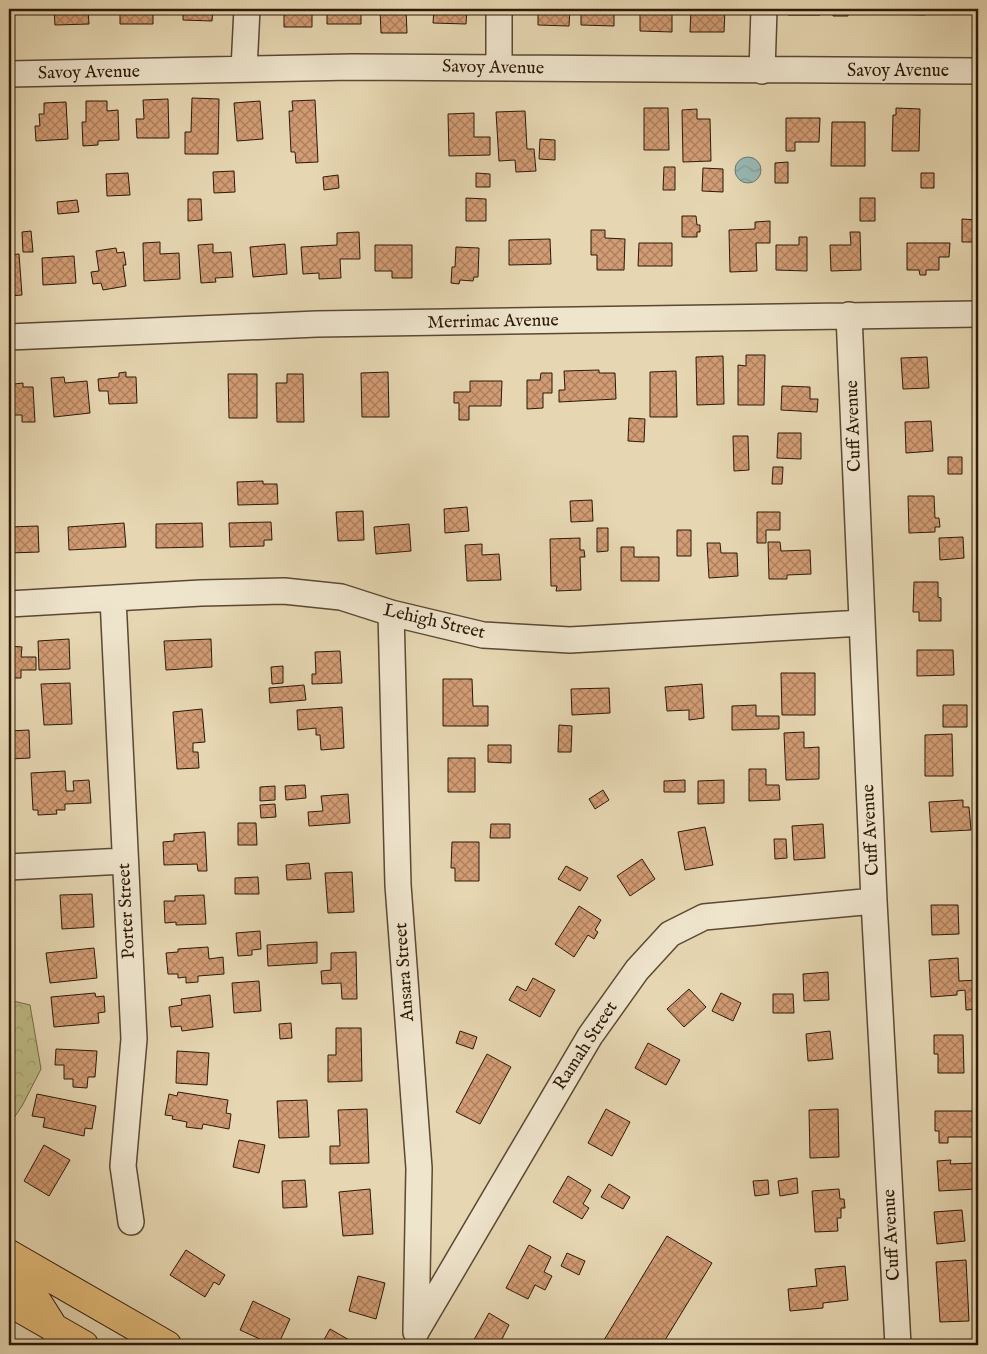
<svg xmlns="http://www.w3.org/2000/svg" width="987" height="1354" viewBox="0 0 987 1354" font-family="'IM FELL English',serif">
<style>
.forest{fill:url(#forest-crowns);stroke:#756a48}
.water{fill:url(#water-waves);stroke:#6d786f}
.building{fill:url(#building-cross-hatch);stroke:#2d1808}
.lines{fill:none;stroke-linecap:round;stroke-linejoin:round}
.minor-casing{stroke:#5b4832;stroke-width:28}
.major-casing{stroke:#2d1808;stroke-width:30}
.minor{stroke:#efe5cd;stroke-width:25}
.major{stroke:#e3bc79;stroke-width:28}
.labels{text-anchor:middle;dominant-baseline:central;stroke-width:4.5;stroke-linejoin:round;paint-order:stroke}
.street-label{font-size:18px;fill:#2d1808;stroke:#efe5cd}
</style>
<defs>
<pattern id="forest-crowns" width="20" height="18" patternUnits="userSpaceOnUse" patternTransform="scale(1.25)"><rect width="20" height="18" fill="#bdbc87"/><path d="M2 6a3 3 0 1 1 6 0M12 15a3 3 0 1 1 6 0" fill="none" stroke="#a3a173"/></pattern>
<pattern id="water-waves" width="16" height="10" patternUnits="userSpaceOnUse" patternTransform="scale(1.25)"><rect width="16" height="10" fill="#98b8b4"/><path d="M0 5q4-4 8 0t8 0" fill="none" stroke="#839d99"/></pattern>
<pattern id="building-cross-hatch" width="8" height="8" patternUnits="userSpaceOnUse" patternTransform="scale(1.25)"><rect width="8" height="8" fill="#d29c74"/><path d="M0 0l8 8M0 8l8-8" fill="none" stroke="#ab7e5d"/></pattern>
</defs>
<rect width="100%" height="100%" fill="#e6d7b2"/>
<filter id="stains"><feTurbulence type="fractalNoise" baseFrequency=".004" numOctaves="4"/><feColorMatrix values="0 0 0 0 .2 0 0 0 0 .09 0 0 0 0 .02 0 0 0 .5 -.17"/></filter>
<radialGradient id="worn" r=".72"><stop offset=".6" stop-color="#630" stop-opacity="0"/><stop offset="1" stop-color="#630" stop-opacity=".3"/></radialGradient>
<path class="forest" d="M9 1000 30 1005 41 1069 22 1106 9 1125Z"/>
<path class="water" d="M735 170a13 13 0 1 1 26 0a13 13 0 1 1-26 0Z"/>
<path class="building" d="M54 9H88L89 24 55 25Z
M120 9H153V24H120Z
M183 9H213L212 21 183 20Z
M284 9H312V27H284Z
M327 9H368V12H361V24H327Z
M380 9H406L407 33H381Z
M434 9H467L466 24 433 23Z
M538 9H570L569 26 538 25Z
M581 9H614V26L581 25Z
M640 9H672V32L640 31Z
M691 9H725L724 32H690Z
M788 9H820V15H788Z
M833 9H866V13H848V16H833Z
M893 9H925V15L893 14Z
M192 98 219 99 218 154H185V132H191Z
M168 99 169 138H137L136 119H144L143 100Z
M315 100 318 162 296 163 295 152H291L289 111H293L292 101Z
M86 101H107V111L118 110 119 140 98 141V145L83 146 82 122H86Z
M260 101 263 139 237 141 234 103Z
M66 102 68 139 36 141 35 126H40L39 114H44V103Z
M644 108H668L669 150H644Z
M896 108 920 109 919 151H892L893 115H896Z
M697 109V119H710L711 161 683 162 682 110Z
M525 111 527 149H534L536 171 516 172 515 160 499 161 496 112Z
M474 113V137H490V155L449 156 448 114Z
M786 118H820L819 142H795V151H786Z
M832 122H865V166H831Z
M540 139 555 140V160L539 159Z
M788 162V183H775V163Z
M664 167H675V190H663Z
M703 168 723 169V192L702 191Z
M234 171 235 192 214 193 213 172Z
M128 173 130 195 107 196 106 174Z
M476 173 490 174V187H476Z
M921 173H934V188H921Z
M338 175 339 188 324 190 323 177Z
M466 198 486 199V221H466Z
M860 198H875V221H860Z
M188 199H201L202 220 188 221Z
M77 200 79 212 58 214 57 202Z
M682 216H696L697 225H700V232H697V237H682Z
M962 219 978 220V242H962Z
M770 221V243H756L757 271 730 272 729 230 755 229V222Z
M591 230H605V238L625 239 624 270H597V255H591Z
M31 231 33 252H23L22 232Z
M359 232 360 259H340L341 278 319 279V273L303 274 301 247 337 245V233Z
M850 232H860L861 270 831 271 830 245H851Z
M799 237H807V271L776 270V245H799Z
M550 239 551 264 509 265V240Z
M160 242V254L179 253 180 279 144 281 143 243Z
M639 243H672V266H638Z
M907 243H950L949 257H939V270H926V275H920L919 270H907Z
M213 244V253L231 252 233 277 215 278 216 282 201 283 198 245Z
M285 244 287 274 253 277 250 247Z
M375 245H412V278H392V271H375Z
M456 247 479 248 478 277H474L473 281 460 280 459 284 451 283 452 267H455Z
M116 248 117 253 124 252 126 265H123L126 286 103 290 101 283 93 284 91 272 99 271 96 251Z
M19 254 22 295 9 296V255Z
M74 256 76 283 43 285 42 258Z
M746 355H765L764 405H738V365L746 366Z
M723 356 724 404 697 405 696 357Z
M927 357 929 388 903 389 901 358Z
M599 370V373H615L616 399 559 402V390H565L564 371Z
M676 371 677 417H650V372Z
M126 372V377H136L137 403 109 404 108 391H99L98 379 119 377V373Z
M388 372 389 417H362L361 373Z
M541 373H552V393H543V408L527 409V380H540Z
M228 374H257V418H229Z
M287 374H303L304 422H277L276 383H287Z
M64 377 65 383 87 381 90 413 54 417 51 378Z
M470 381H502L501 406H469V420H459V403H454V392H470Z
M23 383V387H33L35 422H22V415H9V389H14V384Z
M782 386 810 387V399H818L817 412 781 410Z
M629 418 645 419 644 442 628 441Z
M931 421 933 451 906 453 905 422Z
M778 433H801V459L777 458Z
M733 436H748L749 470 734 471Z
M948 457H962V474H948Z
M773 467H783L782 484H772Z
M263 481V484H277L278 504 238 505 237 482Z
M908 496H934L935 518H939L940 527H935V532L909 533Z
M592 500 593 521 571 522 570 501Z
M467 507 469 531 445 533 444 509Z
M363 511 364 540 338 541 336 512Z
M757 512H780V530H766V543H757Z
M271 522 272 540H264V546L230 547 229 523Z
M124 523 126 547 69 550 68 527Z
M202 523 203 547 156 548V524Z
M409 524 411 551 376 554 374 527Z
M38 526 39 552 9 553V527Z
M597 528H608V551L597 552Z
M677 530H691V556H677Z
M963 537 964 558 940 560 939 538Z
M580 538V550H584L585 557H580L581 590 556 591 557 586H551L550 539Z
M768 542H780L781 551 810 550 811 574 787 575V579H769Z
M707 543H720L721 553H737L738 576 709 578Z
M482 544V555L499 554 501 580 467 581 465 545Z
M621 547H634V557H659V581H621Z
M914 582H938V597L941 598V621H919V612H913Z
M69 639 70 669 39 670 38 641Z
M211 639 212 667 166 670 164 641Z
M9 646 22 647 21 657H36V670H21V678H9Z
M917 650H953L954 675 917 676Z
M340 651 342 683 312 684V674H316L315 652Z
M283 666V683L272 684 271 667Z
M781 673H815V715H782Z
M443 679H472L473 706H488V726H443Z
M70 683 72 724 44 725 41 684Z
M702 684 704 718 689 720V710L667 711 665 687Z
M304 685 306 700 270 703 269 688Z
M609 688 610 713 572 715 571 689Z
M756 705V716H779V729L732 730V706Z
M943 705H967V727H943Z
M342 707 344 748 321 750 320 735H316V728L298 730 297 710Z
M202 709 205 742 193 743V752H198L199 768 177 769 173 712Z
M559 725 572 726 571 752H558Z
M29 730 30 758 9 759V731Z
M804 732V748L819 747V779L786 780 784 733Z
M952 734 953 776H925V735Z
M488 745H511V763L488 762Z
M448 758H475V792H448Z
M749 769H766V785H779L780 800 749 801Z
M65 771 66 791H74L73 781 89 780 91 803 65 804V810H56L57 814 38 815V810H33L31 773Z
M685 780V792H664V781Z
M724 780V803L698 804V781Z
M305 785 306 798 286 800 285 786Z
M275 786V800L260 801V787Z
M603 790 609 800 595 809 589 799Z
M348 794 350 823 309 826 308 812 323 811 321 796Z
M963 800V807H969L971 830 931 832 929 802Z
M275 804 276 817 261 818 260 805Z
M238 823H256L257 845H238Z
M491 824H510V838H490Z
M823 824 825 858 794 860 792 826Z
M705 827 713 865 685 870 678 832Z
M205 832 207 871H198L197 864 164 865 163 842 174 841V834Z
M774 839H786L787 858 775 859Z
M452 842H479V881H455V868H451Z
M642 859 655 879 630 896 617 876Z
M309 863 311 879 287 880 286 865Z
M566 866 588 878 580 891 558 879Z
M352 872 354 912 328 913 325 873Z
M258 877 259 894H235V878Z
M92 894 94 927 62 929 60 895Z
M204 895 206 924 176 925V922L165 923 164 901H175V896Z
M931 905H958L959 934 932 935Z
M579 906 601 920 595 930 598 932 594 939 588 935 574 957 555 944Z
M260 931 261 949 252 950V955L238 956 236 933Z
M317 942V963L268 966 267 945Z
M208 947 209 959 223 957 224 974 198 976V982L186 983V977L178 978V974H168L166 953 178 952V949Z
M94 948 97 978 50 983 46 953Z
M356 952 357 999H342L341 983 322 984 321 971 331 970V953Z
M958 958 959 981 978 980V1009L966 1010 965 990 957 991V995L931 997 929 960Z
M828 972 829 1000 804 1001 803 974Z
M533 978 555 990 540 1017 509 1000 517 986 526 991Z
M259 981 261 1011 234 1013 232 983Z
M689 989 706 1007 684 1027 667 1009Z
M95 993 96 997 104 996 105 1012 98 1013 99 1023 54 1027 51 997Z
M721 993 741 1003 733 1021 712 1011Z
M773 994H793L794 1013H773Z
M210 995 213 1027 182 1031 181 1026 171 1027 169 1007 182 1005 181 999Z
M291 1023 292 1038 280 1039 279 1024Z
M336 1028H361L362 1081 328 1082V1055H336Z
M460 1031 477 1037 473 1049 456 1043Z
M830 1031 833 1059 808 1061 806 1034Z
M934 1035H963L964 1073H938V1054H934Z
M648 1043 680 1060 666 1085 635 1068Z
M56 1049 97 1051 95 1077H88L87 1088 73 1087V1079H64V1065H55Z
M177 1051 209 1053 207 1085 176 1083Z
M487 1054 511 1067 480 1124 456 1112Z
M178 1092 228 1100 226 1113 231 1114 229 1129 203 1124 202 1129 186 1127 187 1122 172 1119 173 1116 165 1115 169 1094 177 1096Z
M37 1094 96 1106 92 1129 85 1128 84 1136 43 1127 45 1118 32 1116Z
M307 1100 309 1137 279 1138 277 1101Z
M367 1109 369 1163 330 1164V1146H340L338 1110Z
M606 1109 630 1122 612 1156 588 1143Z
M838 1109 839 1157 810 1158 809 1110Z
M935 1111H976V1137H948V1143H939V1131H935Z
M239 1140 265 1145 259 1173 233 1167Z
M44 1145 70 1160 49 1196 24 1181Z
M951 1160 950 1164 978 1163V1189L939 1191 937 1161Z
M568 1176 591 1190 583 1204 589 1208 582 1219 553 1202Z
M797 1178 798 1193 780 1196 778 1181Z
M305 1180 307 1207 283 1208 282 1181Z
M768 1180 769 1194 755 1196 753 1181Z
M609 1184 630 1197 623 1209 601 1197Z
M370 1189 373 1234 343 1236 339 1192Z
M839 1189 840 1199H844L845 1208H841V1218H837L838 1231 815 1232 812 1191Z
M962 1210 965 1241 937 1244 934 1212Z
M667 1236 712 1263 662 1345H601Z
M529 1245 551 1257 544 1272 552 1276 545 1290 535 1285 528 1299 506 1288Z
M186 1250 225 1275 219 1285 214 1282 205 1297 170 1275Z
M567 1253 585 1261 579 1275 561 1266Z
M966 1260 969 1321 940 1322 936 1262Z
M845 1266 848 1300 823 1303V1308L790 1311 788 1289 817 1286 815 1269Z
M358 1276 385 1283 376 1319 349 1311Z
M253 1301 290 1319 278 1345H273L240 1330Z
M489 1313 509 1325 499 1345H471Z
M330 1329 351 1341 349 1345H321Z"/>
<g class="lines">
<defs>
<path id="minor" d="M499 9V68
M244 69 247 9
M762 71 764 9
M9 74 352 67 978 71
M849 315 874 901 898 1345
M9 337 317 324 978 314
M113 598 134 1039 123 1166 131 1222
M9 604 201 593 284 591 341 597 391 613 483 635 570 640 862 623
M391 613 398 885 419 1168 416 1332
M9 867 124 861
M417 1330 590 1036 637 970 670 934 704 917 874 901"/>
<path id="major" d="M9 1254 167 1345
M9 1257 54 1328 62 1345
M9 1302 84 1345"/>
</defs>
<use href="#minor" class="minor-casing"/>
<use href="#major" class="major-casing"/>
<use href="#minor" class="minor"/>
<use href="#major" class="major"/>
</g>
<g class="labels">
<g class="street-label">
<text transform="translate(493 68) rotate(1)">Savoy Avenue</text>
<text x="898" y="71">Savoy Avenue</text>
<text transform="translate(89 73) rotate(-1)">Savoy Avenue</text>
<text transform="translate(493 322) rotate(-1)">Merrimac Avenue</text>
<text transform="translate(854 426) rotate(-92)">Cuff Avenue</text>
<text transform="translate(434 622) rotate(13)">Lehigh Street</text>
<text transform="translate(871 830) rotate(-93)">Cuff Avenue</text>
<text transform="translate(127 911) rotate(-93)">Porter Street</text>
<text transform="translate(405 972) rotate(-94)">Ansara Street</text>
<text transform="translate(586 1046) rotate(-57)">Ramah Street</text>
<text transform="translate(892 1235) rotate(-93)">Cuff Avenue</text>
</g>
</g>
<rect width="987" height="1354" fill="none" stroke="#e6d7b2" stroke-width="30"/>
<rect x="10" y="10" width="967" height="1334" fill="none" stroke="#2d1808" stroke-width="2.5"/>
<rect x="15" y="15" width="957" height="1324" fill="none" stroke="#2d1808"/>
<rect width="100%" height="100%" filter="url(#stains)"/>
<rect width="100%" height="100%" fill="url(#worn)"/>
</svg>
